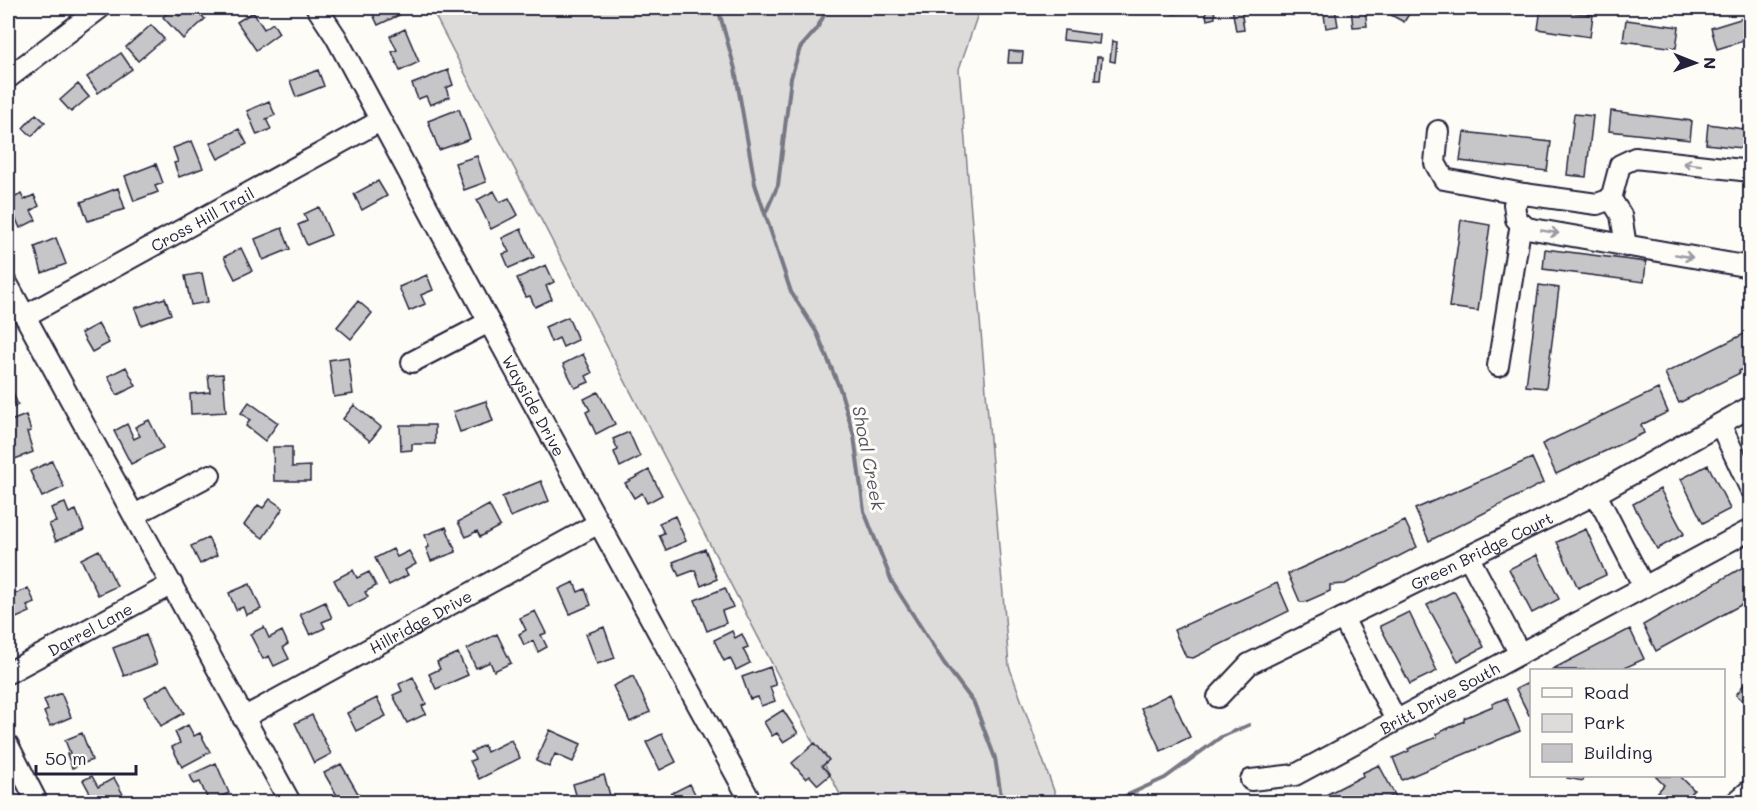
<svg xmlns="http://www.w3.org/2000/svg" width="1758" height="810" viewBox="0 0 1758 810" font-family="Mali,sans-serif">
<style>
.green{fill:#dddcdb;stroke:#807f8b;stroke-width:1.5}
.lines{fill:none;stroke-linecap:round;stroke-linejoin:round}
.stream{stroke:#787885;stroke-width:4}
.building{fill:#c6c6c8;stroke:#22223b;stroke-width:1.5}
.minor-casing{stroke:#22223b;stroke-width:24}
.minor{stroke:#fdfcf7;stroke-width:20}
.oneway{stroke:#9a9aa2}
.labels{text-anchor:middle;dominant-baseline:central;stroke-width:6;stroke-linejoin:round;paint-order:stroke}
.street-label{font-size:16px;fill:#22223b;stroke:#fdfcf7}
.water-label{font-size:18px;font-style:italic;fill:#545466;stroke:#fdfcf7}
</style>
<rect width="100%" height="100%" fill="#fdfcf7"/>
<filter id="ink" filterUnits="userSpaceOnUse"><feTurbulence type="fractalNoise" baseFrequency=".0167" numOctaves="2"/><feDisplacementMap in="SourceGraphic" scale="12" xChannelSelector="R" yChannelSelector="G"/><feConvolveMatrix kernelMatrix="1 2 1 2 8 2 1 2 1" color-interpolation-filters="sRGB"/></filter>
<g filter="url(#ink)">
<path class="green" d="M431 8H980L959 69 1009 666 1058 802H844Z"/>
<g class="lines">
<path class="stream" d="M718 8 735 69 755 184 791 292 817 333 840 389 854 436 864 511 892 582 944 663 974 703 995 758 1002 802
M765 214 778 185 791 78 800 48 816 30 828 8
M1112 802 1165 778 1221 737 1249 725"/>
</g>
<path class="building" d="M172 8 179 16 188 8H195L205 19 183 39 163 17Z
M370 8H406L408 11 378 25Z
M1173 8H1189L1190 12 1173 14Z
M1205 8H1214L1215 18 1207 20Z
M1232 8H1241L1244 30 1236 31Z
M1291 8H1306L1307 13 1292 15Z
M1323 8H1335L1338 26 1326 28Z
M1351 8H1365L1367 26 1353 27Z
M1378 8H1398L1409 14 1404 22Z
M1541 8 1593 15 1590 37 1538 29Z
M253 12 264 29 273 23 279 33 256 50 237 22Z
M1750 16V39L1717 49 1711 28Z
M1626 20 1679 27 1676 48 1623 41Z
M151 25 164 39 138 61 126 47Z
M405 29 419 62 400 71 392 52 397 50 390 36Z
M1064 30 1100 35 1099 44 1063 40Z
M1112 41 1117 42 1115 62 1110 61Z
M1009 51 1023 52 1022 63H1008Z
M121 53 132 69 98 93 87 77Z
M1097 57H1102L1100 80H1095Z
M318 70 324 86 296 97 290 81Z
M448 70 453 85 446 88 449 97 430 105 426 96 418 99 412 84Z
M78 84 89 97 71 112 60 100Z
M269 101 275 115 266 119 271 129 257 135 247 111Z
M459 109 470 139 439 150 428 121Z
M1611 111 1692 121 1690 140 1609 131Z
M36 114 45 122 32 136 23 128Z
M1574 114 1593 116 1586 177 1567 175Z
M1708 124 1750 130V149L1706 144Z
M239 129 247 144 218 159 210 143Z
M1464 132 1551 142 1547 171 1460 161Z
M192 141 203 168 179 177 174 163 178 162 173 148Z
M477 156 486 182 464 190 455 163Z
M156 164 163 183 155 186 158 192 134 201 125 176Z
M378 181 387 196 362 210 354 194Z
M118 188 125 209 88 221 81 202Z
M494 191 500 202 509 198 518 215 491 229 477 200Z
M21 194 24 200 34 195 39 206 31 211 36 220 20 228 8 201Z
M319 207 331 235 307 245 298 225 307 221 304 214Z
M1461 220 1490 225 1478 311 1449 307Z
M282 228 290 249 263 260 255 239Z
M521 229 534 257 509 268 503 254 509 252 502 238Z
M56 238 66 264 42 273 35 247Z
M241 248 252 271 235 279 224 257Z
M1545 249 1646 262 1644 282 1543 269Z
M546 265 554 282 546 286 552 299 535 307 530 296 526 297 517 278Z
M202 273 208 302 191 305 185 276Z
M427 275 433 290 421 295 425 304 409 311 399 287Z
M1539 285 1559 288 1546 388 1526 386Z
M165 298 171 314 141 325 135 308Z
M358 301 372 313 351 339 337 327Z
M568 317 578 340 563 347 559 338 551 342 545 327Z
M98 324 109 343 92 352 81 333Z
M1750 331V365L1739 371 1740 373 1679 403 1665 373Z
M583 354 592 373 586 376 589 382 575 388 563 364Z
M348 357 353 394 334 397 329 360Z
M126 367 136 386 117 395 108 376Z
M223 374 226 412 191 414 190 394 210 392 208 375Z
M8 381 18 405 8 410Z
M1658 389 1668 412 1641 425 1644 433 1556 474 1542 444Z
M598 392 615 424 596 434 586 412 590 410 584 399Z
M486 401 493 421 460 432 453 412Z
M249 402 278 423 265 441 246 426 250 420 241 413Z
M354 405 381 427 370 441 343 419Z
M26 415 31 431 27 432 33 452 15 459 8 438V422Z
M149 420 163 448 131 464 114 431 127 424 134 439 140 436 135 427Z
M400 425H435V444H412V450L401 451Z
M629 432 640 457 620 467 614 452 618 450 613 439Z
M273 447H292V467L310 466V481H274Z
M1532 458 1543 483 1429 541 1415 509Z
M52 461 64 487 42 497 30 471Z
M1708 465 1730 509 1703 523 1681 479Z
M649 470 662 495 647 503 642 493 634 498 625 483Z
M541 481 549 501 510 517 502 497Z
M1660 489 1684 534 1657 549 1633 504Z
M270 499 283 508 263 538 244 525 258 505 263 508Z
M65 503 69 513 76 510 84 530 56 541 49 524 56 522 51 508Z
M489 505 500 526 480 537 477 531 466 537 458 522Z
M675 516 686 541 666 550 659 535 664 533 659 523Z
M1405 521 1417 547 1345 584 1330 585V591L1305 602H1300L1288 574Z
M446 527 456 552 431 561 426 548 429 547 425 535Z
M1586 529 1606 575 1578 588 1557 542Z
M208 538 217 555 200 564 191 546Z
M393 549 397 557 409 551 416 564 405 570 408 575 389 585 375 558Z
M705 549 717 579 701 586 695 570 679 576 673 562Z
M99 550 117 586 98 595 81 559Z
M1537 555 1559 599 1532 613 1509 569Z
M1750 563V600L1656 651 1643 625Z
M353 570 357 578 369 572 376 586 365 592 368 597 348 607 334 580Z
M574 582 578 592 585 589 591 605 570 614 559 589Z
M1277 583 1289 611 1193 658 1186 657 1174 630Z
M250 584 261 609 246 615 243 607 236 610 229 593Z
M28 588 35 603 27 606 30 612 14 619 8 603V597Z
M725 588 733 607 722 611 726 623 707 631 695 600Z
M1454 591 1484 647 1458 661 1427 605Z
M325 602 332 618 322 622 325 628 310 635 300 614Z
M535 611 546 633 541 635 547 647 538 652 533 641 524 645 519 634 526 630 520 618Z
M1409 612 1437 671 1410 684 1380 626Z
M264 627 269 638 282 631 288 644 283 647 289 659 274 666 269 656 263 659 250 634Z
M604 627 615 658 597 664 586 634Z
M1630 629 1644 659 1620 670H1551Z
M732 631 735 638 742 634 748 647 743 649 750 663 736 670 730 658 724 661 714 640Z
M497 634 511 663 494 671 490 662 476 668 467 649Z
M146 635 157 664 124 676 113 648Z
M458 653 468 675 436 689 429 674 440 669 437 662Z
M770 667 776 685 770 687 775 701 761 706 758 697 750 699 742 677Z
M633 676 650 712 630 722 613 686Z
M1750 676V706L1736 695Z
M413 677 426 704 422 706 426 714 407 723 393 695 402 691 399 684Z
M1532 681V714L1529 715 1516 689Z
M168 684 184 713 161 726 145 697Z
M61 693 71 717 50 726 44 712 48 710 44 700Z
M1170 694 1190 737 1161 751 1141 708Z
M377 698 386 716 356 731 347 713Z
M1506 698 1520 731 1402 780 1393 758 1409 751 1408 749 1437 737 1436 734 1464 721V718L1493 706 1492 704Z
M783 710 798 733 783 742 777 733 772 736 764 722Z
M312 715 331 754 314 763 295 723Z
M188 725 194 736 200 733 210 752 182 767 172 747 180 743 175 732Z
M550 730 581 744 573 762 555 754 549 767 536 761Z
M82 733 92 760 72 768 67 754 70 753 65 740Z
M662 734 676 762 660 770 646 742Z
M511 740 520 758 479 779 470 761 475 759 471 752 484 745 487 752Z
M815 743 829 760 822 766 830 775 818 785 810 776 806 779 792 763Z
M216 763 229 793 209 802 200 782 194 784 190 775Z
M341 764 363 802H337L335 799 338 797 324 773Z
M1379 765 1395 795 1380 802H1312L1363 776 1362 773Z
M604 775 612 802H578L573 784Z
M92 776 98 787 114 778 125 798 117 802H95L83 780Z
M1568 776H1584L1583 781 1567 778Z
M1655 776H1680L1694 790 1682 801 1677 797 1671 802H1666L1657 793 1664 785Z
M690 784 697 798 692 800 694 802H674L670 794Z
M830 799H848V802H831Z
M465 800V802H435V801Z"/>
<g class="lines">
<defs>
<g id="minor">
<path id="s1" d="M317 8 336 37 489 322 751 802"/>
<path d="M8 78 100 8"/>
<path d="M1438 131 1435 163 1444 179 1524 194"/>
<path d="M1750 171 1635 158 1620 165 1611 199 1597 204 1524 194 1514 204 1516 219 1527 228 1750 267"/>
<path d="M1611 199 1621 215 1626 246"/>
<path d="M8 285 290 802"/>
<path id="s2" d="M25 316 380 121"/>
<path d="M412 362 489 322"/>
<path d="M1498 366 1521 223"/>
<path d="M1720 424 1750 488"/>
<path d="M1596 494 1644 587"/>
<path d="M134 515 210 475"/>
<path d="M1468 556 1520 654"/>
<path d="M1343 618 1396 720"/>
<path id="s3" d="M8 673 172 584"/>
<path id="s4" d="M1218 697 1249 664 1596 494 1750 407"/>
<path id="s5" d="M243 718 599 523"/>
<path d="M8 745 37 802"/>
<path id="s6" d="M1251 780 1295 775 1750 530"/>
<path d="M1736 802 1750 790"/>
</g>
</defs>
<use href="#minor" class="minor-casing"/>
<use href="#minor" class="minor"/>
</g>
<defs><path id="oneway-shaft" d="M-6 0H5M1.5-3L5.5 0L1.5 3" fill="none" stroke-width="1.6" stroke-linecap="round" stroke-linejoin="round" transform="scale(1.5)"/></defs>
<g class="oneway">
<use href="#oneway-shaft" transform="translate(1692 164) rotate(-173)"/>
<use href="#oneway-shaft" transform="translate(1550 232) rotate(10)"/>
<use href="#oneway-shaft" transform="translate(1684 256) rotate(10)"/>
</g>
</g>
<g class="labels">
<g class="street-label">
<text stroke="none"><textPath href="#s2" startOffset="202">Cross Hill Trail</textPath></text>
<text stroke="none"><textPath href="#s1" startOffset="453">Wayside Drive</textPath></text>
<text stroke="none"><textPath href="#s4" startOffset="304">Green Bridge Court</textPath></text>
<text stroke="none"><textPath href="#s5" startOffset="202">Hillridge Drive</textPath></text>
<text stroke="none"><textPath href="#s3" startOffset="93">Darrel Lane</textPath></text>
<text stroke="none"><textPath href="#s6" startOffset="208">Britt Drive South</textPath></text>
</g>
<g class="water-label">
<text transform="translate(869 458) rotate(79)">Shoal Creek</text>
</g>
</g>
<rect width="1758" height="810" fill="none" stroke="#fdfcf7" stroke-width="30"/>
<rect x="15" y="15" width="1728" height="780" fill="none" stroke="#22223b" stroke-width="2" filter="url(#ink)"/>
<rect x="1530" y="669" width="195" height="108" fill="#fdfcf7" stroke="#a5a5ac" stroke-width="1.5"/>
<rect x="1542" y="688" width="30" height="9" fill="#fdfcf7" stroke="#a5a5ac" stroke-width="1.5"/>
<text x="1584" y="699" font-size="18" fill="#22223b">Road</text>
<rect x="1542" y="714" width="30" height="18" fill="#dddcdb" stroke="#a5a5ac" stroke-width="1.5"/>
<text x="1584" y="729" font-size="18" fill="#22223b">Park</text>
<rect x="1542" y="744" width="30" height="18" fill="#c6c6c8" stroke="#a5a5ac" stroke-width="1.5"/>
<text x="1584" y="759" font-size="18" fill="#22223b">Building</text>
<g transform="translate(1695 63) rotate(91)" stroke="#fdfcf7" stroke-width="4.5" paint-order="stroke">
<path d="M0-4.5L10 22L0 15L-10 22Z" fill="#22223b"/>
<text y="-9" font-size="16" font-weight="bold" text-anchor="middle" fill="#22223b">N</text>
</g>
<path d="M36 765v9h100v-9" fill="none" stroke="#22223b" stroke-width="3"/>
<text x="45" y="765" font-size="18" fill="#22223b" stroke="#fdfcf7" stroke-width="4.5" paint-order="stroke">50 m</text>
</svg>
